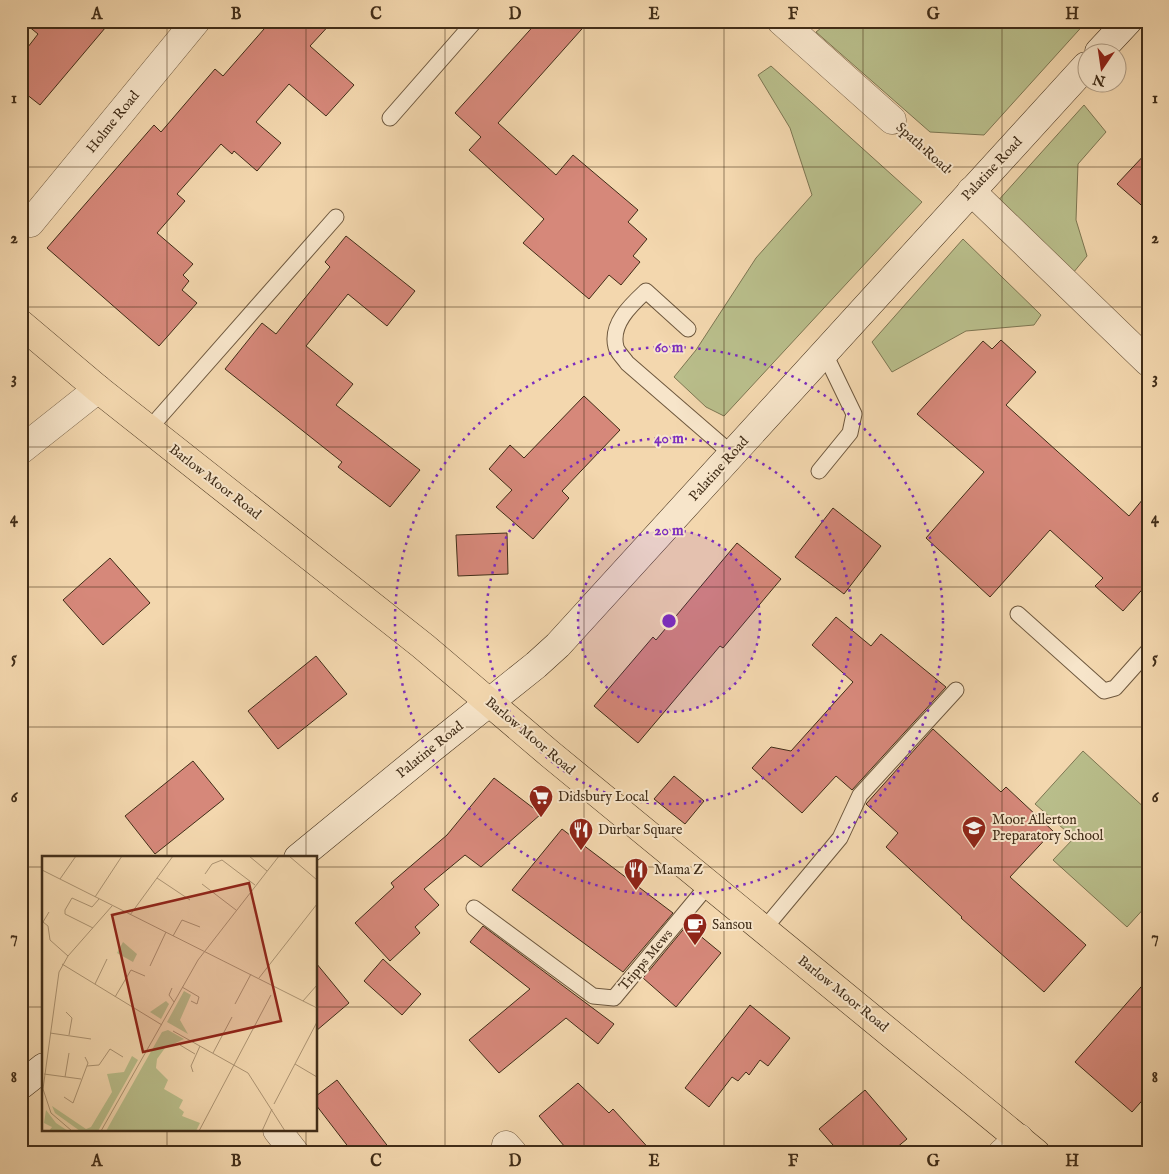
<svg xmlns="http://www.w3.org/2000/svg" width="1169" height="1174" viewBox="0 0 1169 1174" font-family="'IM FELL English',serif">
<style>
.green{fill:#b9be8b;stroke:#7d7652}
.building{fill:#d6887a;stroke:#412d18}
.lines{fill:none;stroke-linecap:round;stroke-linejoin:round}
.lane-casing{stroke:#6e583e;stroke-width:17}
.street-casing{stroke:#6e583e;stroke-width:29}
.secondary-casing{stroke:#412d18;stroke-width:29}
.primary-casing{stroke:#412d18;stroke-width:29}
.path{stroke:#412d18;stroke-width:3;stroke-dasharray:4 2.5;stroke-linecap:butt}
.lane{stroke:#f7e5ca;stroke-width:15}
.street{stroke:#f7e5ca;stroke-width:28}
.secondary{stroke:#f7e5ca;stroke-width:28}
.primary{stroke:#f3d7ae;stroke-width:28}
.grid{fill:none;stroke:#412d18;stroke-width:1;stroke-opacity:0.55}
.ring{fill:none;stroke:#7b2cbf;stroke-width:2.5;stroke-dasharray:2.5 5}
.labels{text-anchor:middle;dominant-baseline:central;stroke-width:4;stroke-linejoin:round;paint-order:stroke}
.street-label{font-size:14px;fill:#412d18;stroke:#f7e5ca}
.poi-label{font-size:14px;fill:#412d18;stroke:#f7e5ca;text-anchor:start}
.inset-road{fill:none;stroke:#ac9372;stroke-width:1}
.view{fill:#8f2418;fill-opacity:0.15;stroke:#8f2418;stroke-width:2.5}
.inset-edge{fill:none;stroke:#412d18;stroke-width:2.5}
.centre{fill:#7b2cbf;stroke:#f7e5ca;stroke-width:2.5}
.ring-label{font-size:15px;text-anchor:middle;font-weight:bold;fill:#7b2cbf;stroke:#f7e5ca;stroke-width:4;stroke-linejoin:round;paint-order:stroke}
.neatline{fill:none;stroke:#412d18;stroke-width:2}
.grid-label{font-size:16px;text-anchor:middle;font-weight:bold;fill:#412d18}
</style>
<rect width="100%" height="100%" fill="#f3d7ae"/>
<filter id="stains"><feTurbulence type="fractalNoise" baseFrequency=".004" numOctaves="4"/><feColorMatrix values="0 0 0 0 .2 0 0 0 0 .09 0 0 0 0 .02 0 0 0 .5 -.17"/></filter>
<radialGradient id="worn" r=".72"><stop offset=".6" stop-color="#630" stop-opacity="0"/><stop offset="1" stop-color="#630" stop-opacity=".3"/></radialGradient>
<path class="green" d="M830 21H1087L984 135 930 132 816 32Z
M771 66 922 202 724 416 706 407 674 377 696 350 756 258 812 195 790 128 758 75Z
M1084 105 1106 132 1078 164 1076 220 1087 256 1073 273 996 203Z
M963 239 1041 315 1034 325 966 331 892 372 872 342Z
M1083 751 1148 811V904L1127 927 1053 860 1074 838 1035 804Z"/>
<path class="building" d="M22 21H111L40 105 21 90V56L38 34Z
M271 21H333L310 46 354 85 326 116 289 84 256 122 281 143 257 171 234 151 232 154 221 144 177 194 185 201 157 233 193 264 183 275 189 281 182 290 197 303 159 346 47 248 154 125 161 132 215 69 223 76Z
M538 21H589L498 123 556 175 573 155 638 210 628 222 647 239 633 256 640 262 621 285 609 275 589 299 523 243 544 219 469 150 481 137 455 113Z
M1148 151V211L1117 184Z
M346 236 415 291 387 326 348 294 306 346 353 384 336 405 420 470 390 507 338 467 342 462 225 369 262 323 276 334 330 267 325 262Z
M1001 340 1036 372 1006 405 1129 516 1148 493V583L1123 611 1095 586 1103 578 1050 530 990 597 926 538 984 472 917 414 983 341 992 349Z
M584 396 620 430 562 491 569 498 533 539 496 507 512 490 489 469 510 445 524 458Z
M833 508 881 546 844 594 795 557Z
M507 533 508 574 458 576 456 535Z
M737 543 781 579 723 648 720 646 638 743 594 706 653 637 656 640Z
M110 558 150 603 103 645 63 600Z
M836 617 871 646 881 634 946 687 852 790 836 776 802 813 752 768 771 747 791 751 853 682 812 645Z
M316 656 347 694 278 749 248 711Z
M933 729 1001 792 1006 787 1053 831 1010 877 1086 945 1044 992 961 918 962 917 886 847 898 833 866 804Z
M193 761 224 799 155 854 125 816Z
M674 776 704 801 685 824 654 799Z
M494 778 541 814 481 867 465 855 424 889 439 905 415 927 420 933 390 961 355 923 394 887 391 883 447 835Z
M562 829 673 913 623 972 512 890Z
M687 925 721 953 676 1007 643 978Z
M483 926 614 1024 598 1044 566 1018 499 1073 469 1040 530 989 470 942Z
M383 959 421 994 402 1015 364 981Z
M316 963 349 1003 316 1031Z
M1148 979V1094L1132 1112 1075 1062Z
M750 1005 790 1038 768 1066 760 1060 749 1075 746 1072 738 1081 732 1077 709 1107 685 1088Z
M337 1080 393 1153H353L316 1105V1096Z
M578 1083 609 1113 613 1109 653 1153H570L539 1116Z
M865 1090 907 1139 890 1153H840L819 1129Z"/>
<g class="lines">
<defs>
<path id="lane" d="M390 118 475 21
M688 329 646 291C631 305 610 324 616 347 617 352 624 358 627 363L732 454
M149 429 336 217
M819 471 850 433 854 414 825 354
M1018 614 1104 691 1115 688 1148 651
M474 908 593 996 614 998 709 884
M764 929 840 838 860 795 956 690"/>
<path id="street" d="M781 21 892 120
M971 191 1148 362
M30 223 196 21
M21 450 98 389
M277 1130 295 1153
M506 1145 513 1153
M1002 1153 1019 1138"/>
<path id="secondary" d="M1099 52 1128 21
M298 858 431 749 536 665 558 645 1086 66
M21 1085 44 1067"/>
<path id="primary" d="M21 324 98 389 423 646 550 754 1036 1153"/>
</defs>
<use href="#lane" class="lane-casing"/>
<use href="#street" class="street-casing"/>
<use href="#secondary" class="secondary-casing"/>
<use href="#primary" class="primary-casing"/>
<path class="path" d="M914 140 950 172"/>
<use href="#lane" class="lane"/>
<use href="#street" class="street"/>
<use href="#secondary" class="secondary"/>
<use href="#primary" class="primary"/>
</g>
<path class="grid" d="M167 21V858M306 21V858M445 21V1153M584 21V1153M724 21V1153M863 21V1153M1002 21V1153M21 167H1148M21 307H1148M21 447H1148M21 587H1148M21 727H1148M21 867H44M316 867H1148M21 1007H44M316 1007H1148M167 1130V1153M306 1130V1153"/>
<circle cx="669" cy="621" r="91" fill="#7b2cbf" fill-opacity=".12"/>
<g class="ring">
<circle cx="669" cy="621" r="91"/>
<circle cx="669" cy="621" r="183"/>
<circle cx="669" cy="621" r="274"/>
</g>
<defs>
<symbol id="supermarket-pin" viewBox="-11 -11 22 30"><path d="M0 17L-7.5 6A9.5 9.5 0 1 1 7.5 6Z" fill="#8f2418" stroke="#f7e5ca"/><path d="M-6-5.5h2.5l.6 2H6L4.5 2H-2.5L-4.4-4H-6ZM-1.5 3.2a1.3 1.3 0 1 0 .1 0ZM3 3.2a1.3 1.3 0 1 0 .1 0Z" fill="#fff"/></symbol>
<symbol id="school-pin" viewBox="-11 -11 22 30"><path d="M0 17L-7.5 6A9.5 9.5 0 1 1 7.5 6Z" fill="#8f2418" stroke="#f7e5ca"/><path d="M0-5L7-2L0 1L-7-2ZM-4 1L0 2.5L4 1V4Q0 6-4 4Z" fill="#fff"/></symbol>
<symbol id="restaurant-pin" viewBox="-11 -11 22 30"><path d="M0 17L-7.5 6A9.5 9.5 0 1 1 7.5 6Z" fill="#8f2418" stroke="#f7e5ca"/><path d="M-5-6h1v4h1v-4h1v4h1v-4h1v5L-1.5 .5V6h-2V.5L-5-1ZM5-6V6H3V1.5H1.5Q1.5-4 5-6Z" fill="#fff"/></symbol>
<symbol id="cafe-pin" viewBox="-11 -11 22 30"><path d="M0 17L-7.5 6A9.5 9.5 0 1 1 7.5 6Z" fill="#8f2418" stroke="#f7e5ca"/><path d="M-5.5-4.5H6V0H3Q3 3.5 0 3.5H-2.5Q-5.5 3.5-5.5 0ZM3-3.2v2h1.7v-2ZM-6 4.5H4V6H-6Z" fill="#fff"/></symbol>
</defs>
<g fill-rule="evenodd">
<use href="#supermarket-pin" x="527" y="783" width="28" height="38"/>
<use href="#school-pin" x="960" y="814" width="28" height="38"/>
<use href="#restaurant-pin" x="567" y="816" width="28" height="38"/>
<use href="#restaurant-pin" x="622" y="856" width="28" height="38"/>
<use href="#cafe-pin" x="681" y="911" width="28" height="38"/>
</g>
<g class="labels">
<g class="street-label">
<text transform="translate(113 122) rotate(-51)">Holme Road</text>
<text transform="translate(923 148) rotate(42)">Spath Road</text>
<text transform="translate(992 169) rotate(-47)">Palatine Road</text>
<text transform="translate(719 469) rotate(-48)">Palatine Road</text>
<text transform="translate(215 482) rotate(38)">Barlow Moor Road</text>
<text transform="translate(530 736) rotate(40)">Barlow Moor Road</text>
<text transform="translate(430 750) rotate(-39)">Palatine Road</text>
<text transform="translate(646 960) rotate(-50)">Tripps Mews</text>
<text transform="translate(843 994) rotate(39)">Barlow Moor Road</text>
</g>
<g class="poi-label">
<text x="558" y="797">Didsbury Local</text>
<text x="992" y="820">Moor Allerton<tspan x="992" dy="16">Preparatory School</tspan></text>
<text x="598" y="830">Durbar Square</text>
<text x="654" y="870">Mama Z</text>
<text x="712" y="925">Sansou</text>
</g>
</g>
<g transform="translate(42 856)">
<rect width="275" height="275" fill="#f3d7ae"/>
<path d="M81 86 95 98 91 106 75 97ZM142 135 149 139 138 164 146 178 125 166ZM124 145 127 148 119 163 108 156ZM126 174 142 183 123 192 115 203 114 212 126 224 122 233 141 244 137 252 142 256 140 260 158 267 154 275H64L120 176ZM90 200 96 204 56 275H38L13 257 10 250 44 273 49 271 70 236 65 218 82 216ZM4 254 14 267 26 275H7L10 271 2 267Z" fill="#b9be8b"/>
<path class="inset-road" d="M207 0 225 15M247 0 275 24M0 14 275 152M163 18 170 8 180 4 213 29M115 22 148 44M18 23 34 0M160 28 194 54M53 41 80 0M7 56 1 66 6 70 8 84 26 100M88 59 131 0M51 72 23 58V54L30 42 50 51 57 43M131 80 140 64 158 71M20 108 120 169M108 110 124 76M217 122 275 48M53 128 65 103M140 131 157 141 155 148 149 145M130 132 127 139 132 146M73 141 89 114 103 120M261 145 275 129M193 148 209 118M24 156 30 162 27 179M131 175 206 217 243 275M8 177 49 183M138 189 153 198M171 197 190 161M253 208 275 221M45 210 57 209 68 193 81 201M151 216 149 210 158 190M2 218 39 223M23 221 27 197M22 241 31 247 46 207 43 201M232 248 275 166M30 275 9 257 1 233 17 116 26 100 70 50M59 275 156 104 237 0M157 275 229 139M220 275 230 253"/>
<path class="view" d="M207 27 239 165 101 196 70 59Z"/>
<rect width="275" height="275" class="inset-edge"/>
</g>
<circle cx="669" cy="621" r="8" class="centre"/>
<g class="ring-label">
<text x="669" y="352">60 m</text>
<text x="669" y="443">40 m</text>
<text x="669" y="535">20 m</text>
</g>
<rect width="1169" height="1174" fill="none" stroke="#f3d7ae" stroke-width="55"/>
<g transform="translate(1102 68) rotate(193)"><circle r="24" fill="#f7e5ca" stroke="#ae9b83"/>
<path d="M0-4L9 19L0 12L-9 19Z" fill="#8f2418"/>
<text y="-8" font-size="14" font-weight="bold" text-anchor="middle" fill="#412d18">N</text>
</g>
<rect x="28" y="28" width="1114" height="1118" class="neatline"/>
<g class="grid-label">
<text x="97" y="19">A</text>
<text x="236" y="19">B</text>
<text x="376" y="19">C</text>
<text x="515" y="19">D</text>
<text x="654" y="19">E</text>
<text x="793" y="19">F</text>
<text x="933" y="19">G</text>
<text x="1072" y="19">H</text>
<text x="14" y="103">1</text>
<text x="1155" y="103">1</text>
<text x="14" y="243">2</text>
<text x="1155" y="243">2</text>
<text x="14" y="383">3</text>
<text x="1155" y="383">3</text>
<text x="14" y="523">4</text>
<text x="1155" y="523">4</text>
<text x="14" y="663">5</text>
<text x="1155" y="663">5</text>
<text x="14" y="802">6</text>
<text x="1155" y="802">6</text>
<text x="14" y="942">7</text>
<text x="1155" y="942">7</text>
<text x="14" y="1082">8</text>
<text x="1155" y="1082">8</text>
<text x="97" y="1166">A</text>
<text x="236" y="1166">B</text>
<text x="376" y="1166">C</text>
<text x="515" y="1166">D</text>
<text x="654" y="1166">E</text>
<text x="793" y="1166">F</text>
<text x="933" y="1166">G</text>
<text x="1072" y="1166">H</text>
</g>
<rect width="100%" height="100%" filter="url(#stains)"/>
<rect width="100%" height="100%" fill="url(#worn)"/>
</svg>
